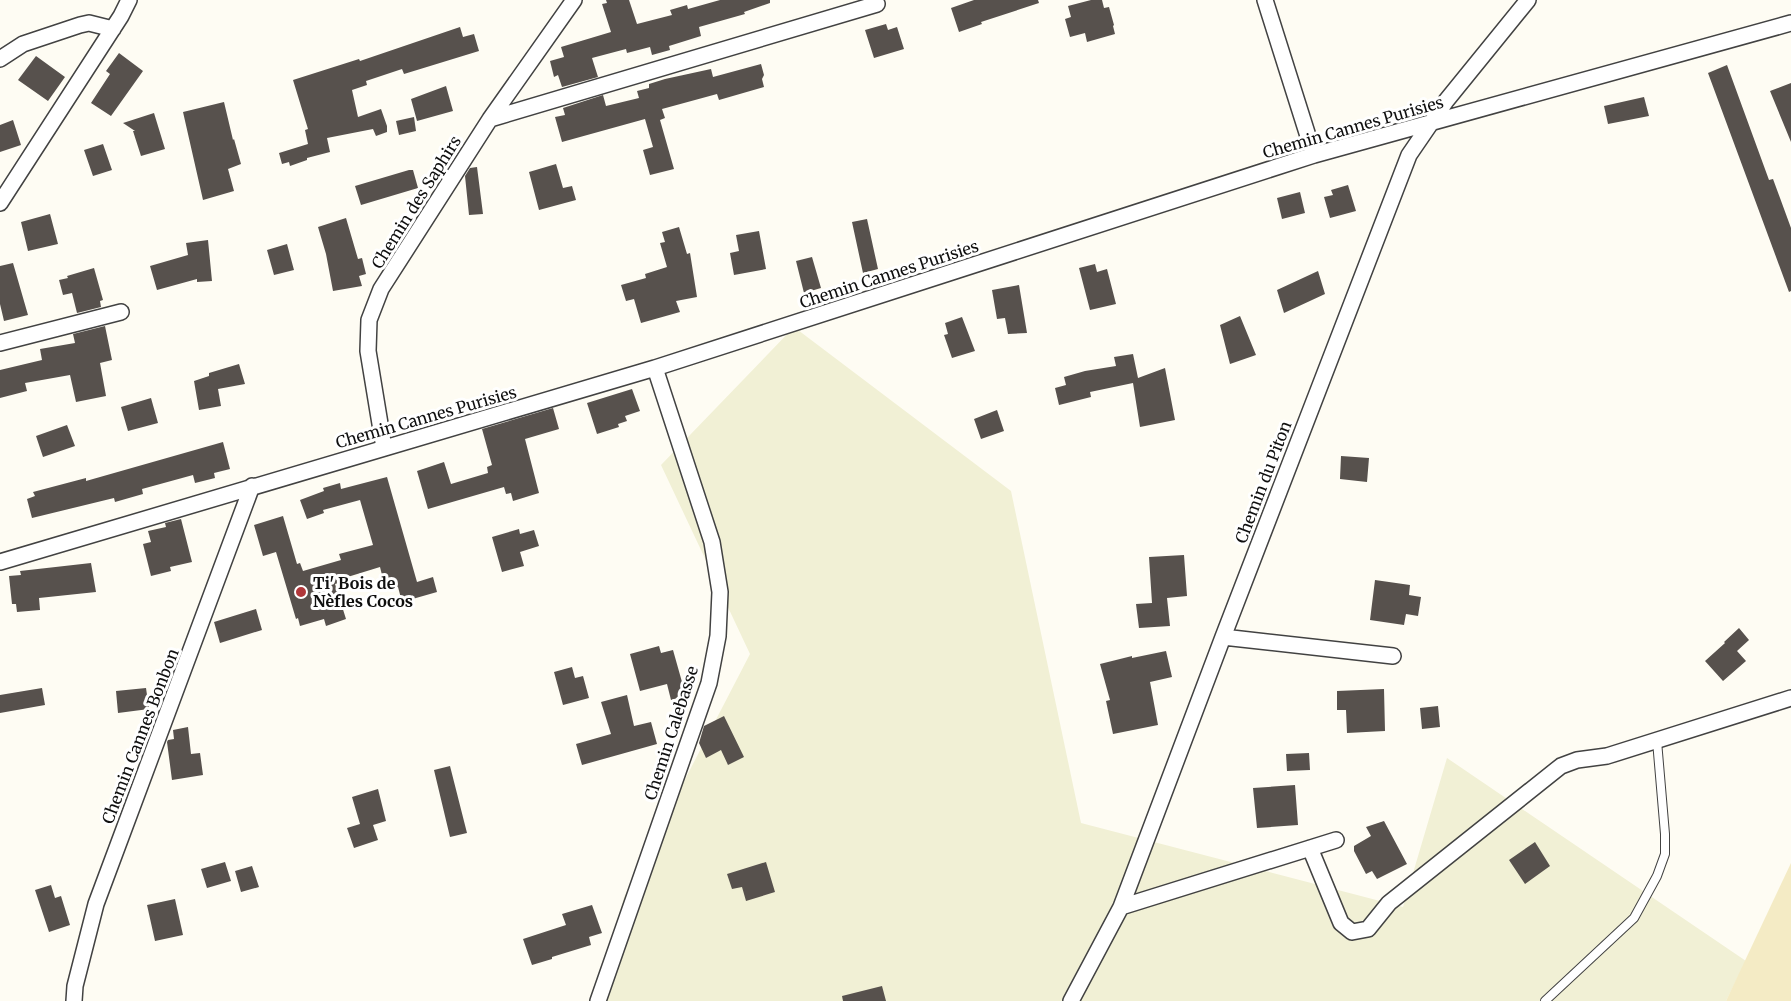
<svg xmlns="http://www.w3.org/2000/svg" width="1791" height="1001" viewBox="0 0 1791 1001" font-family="Merriweather,serif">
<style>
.farmland{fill:#f1f0d5}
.sand{fill:#f4ebc5}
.building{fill:#57514d}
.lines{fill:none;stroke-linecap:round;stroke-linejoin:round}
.lane-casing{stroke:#424242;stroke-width:10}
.street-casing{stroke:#424242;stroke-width:18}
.lane{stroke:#fff;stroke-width:8}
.street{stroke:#fff;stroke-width:15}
.poi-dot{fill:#b0373a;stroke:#fff;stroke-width:2}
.labels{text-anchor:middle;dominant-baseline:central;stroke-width:6;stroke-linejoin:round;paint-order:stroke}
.street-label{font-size:16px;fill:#0f0f0f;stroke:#fff}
.poi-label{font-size:16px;font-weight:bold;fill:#0f0f0f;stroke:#fff;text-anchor:start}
</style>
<rect width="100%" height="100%" fill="#fefcf3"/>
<path class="farmland" d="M794 327 1011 491 1081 823 1403 907 1447 758 1746 961 1726 1001H596L624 897 750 654 661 465Z"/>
<path class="sand" d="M1791 863V1001H1726Z"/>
<path class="building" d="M606 0H629L637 24 672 15 670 10 687 5 688 9 720 0H770V3L744 12 745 14 699 27 701 36 669 46 670 50 652 55 650 47 627 53 626 49 592 58 598 77 562 87 558 75 554 77 550 61 564 57 561 47 611 32 602 4 607 3Z
M974 0H1038L1039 3 981 22 982 24 959 32 951 8Z
M1091 0H1102L1104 8 1109 7 1114 25 1113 26 1115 34 1087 42 1085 33 1070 37 1065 19 1071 17 1068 6Z
M886 24 888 30 897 27 904 49 874 58 865 30Z
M460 27 463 37 474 34 479 51 404 74 402 69 366 81 367 85 352 90 358 117 381 109 387 126V132L376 136 373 129 327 138 330 152 307 158V160L290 166 289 162 282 164 279 153 308 144 305 130 308 129 293 80 359 59 360 61Z
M119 53 143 71 111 116 91 103 110 74 106 71Z
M36 56 65 77 48 101 18 80Z
M761 64 764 75 762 79 764 87 719 100 717 94 662 109 665 118 660 120 674 169 650 175 643 150 653 147 645 119 562 142 555 117 565 115 563 108 603 95 606 106 639 98 637 91 649 88V84L665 79 711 69 713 77Z
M1727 65 1769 180 1773 179 1791 228V291L1789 292 1708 73Z
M1791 83V142L1770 91Z
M446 86 453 111 417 121 411 99Z
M1644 97 1649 116 1608 124 1604 106Z
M224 102 233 140 234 139 241 164 228 169 234 191 203 200 183 112Z
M154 113 165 149 141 156 133 131H135L123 123Z
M414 117 416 131 399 135 396 121Z
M13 120 21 145 0 152V125Z
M103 144 112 170 93 176 84 150Z
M556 164 563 188 572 186 576 200 539 210 529 172Z
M477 167 483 214 469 215 465 176 470 168Z
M409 170H413L418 188 361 205 355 186Z
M1348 185 1356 211 1330 218 1324 197 1333 195 1331 190Z
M1300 192 1305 213 1282 219 1277 198Z
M50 214 58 244 28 251 21 222Z
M346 218 358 259 362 258 366 274 359 276 362 286 333 291 326 254 318 227Z
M867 219 878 269 863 273 852 222Z
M679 227 687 254 690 253 697 297 676 301 680 312 641 323 634 299 626 301 621 285 646 278 645 274 667 267 660 243 665 242 662 232Z
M759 231 766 269 734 275 730 253 739 251 736 235Z
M208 240 212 281 197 282V279L157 290 150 266 188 255 186 243Z
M287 244 294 270 274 275 267 250Z
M812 257 821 288 804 293 796 261Z
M13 263 28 315 4 321 0 304V266Z
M1095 264 1097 272 1107 269 1116 304 1090 310 1079 268Z
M94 268 103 300 100 301 101 307 77 313 72 293 63 295 59 280 68 278 67 276Z
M1318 271 1325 294 1284 313 1277 290Z
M1019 285 1027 333 1008 334 1005 318 997 319 992 290Z
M1240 316 1256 355 1230 364 1220 325Z
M962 317 975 351 952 358 944 335 948 334 945 323Z
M105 326 112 360 100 363 106 396 76 402 70 375 25 383 27 391 0 398V370L42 360 40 349 75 343 73 334Z
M1133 354 1138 378 1165 368 1175 420 1140 427 1133 383 1090 392 1091 397 1059 405 1055 388 1066 385 1064 377 1085 371 1116 366 1114 357Z
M239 364 245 384 218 389 221 406 199 410 194 381 209 376V373Z
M632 389 640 411 625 416 627 421 618 424 619 427 597 434 587 403Z
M151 398 158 423 128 431 121 407Z
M553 408 559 429 525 439 539 493 513 501 511 493 506 494 504 487 428 509 417 471 444 462 451 484 488 473 487 467 492 465 482 429Z
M997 410 1004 431 981 439 974 419Z
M67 425 75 446 43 457 36 436Z
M223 442 230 469 214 473 215 478 195 483 193 475 142 489 143 494 115 502 114 498 32 518 27 499 35 496 33 492 86 478V481Z
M1341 456 1369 458 1367 482 1340 479Z
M387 477 417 582 433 577 437 592 402 602 398 587 386 591 380 567 341 579 342 582 335 584 346 619 326 626 324 619 300 626 298 618 296 619 276 552 263 556 254 525 283 516 297 564 300 563 303 571 341 560 339 554 373 545 360 500 323 510 324 513 307 519 300 500 324 491 323 488 340 483 341 489Z
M181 519 192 562 170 567 171 571 151 576 143 544 151 542 148 531 166 527 165 523Z
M519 529 520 534 534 530 539 546 520 552 524 566 502 572 492 537Z
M1184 555 1187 596 1167 598 1170 626 1139 628 1136 604 1152 603 1149 557Z
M91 563 96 592 39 598 40 610 17 612 16 604H12L9 576 21 575 20 571Z
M1375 580 1410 585 1409 595 1421 597 1418 616 1406 614 1404 625 1370 620Z
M256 609 262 630 220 643 214 622Z
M1739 628 1749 640 1737 651 1746 661 1723 681 1705 661 1725 643 1724 642Z
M659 646 661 653 673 650 682 682 685 681 690 694 671 700 667 684 640 691 630 654Z
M1166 651 1172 677 1150 682 1158 725 1113 734 1106 701 1110 700 1100 664 1132 656V658Z
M572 667 575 678 583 676 589 698 563 705 554 672Z
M42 688 45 705 0 713V695Z
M146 688 149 709 118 713 116 691Z
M1384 689 1385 731 1347 733 1346 710H1337V691Z
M627 695 634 726 651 722 657 744 582 765 576 744 611 734 601 702Z
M1438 706 1440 727 1422 729 1420 708Z
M724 716 744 757 728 765 721 750 706 758 699 743 704 726Z
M188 727 191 754 200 753 203 775 172 780 167 742 168 740 174 739 173 730Z
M1309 753 1310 770 1287 771 1286 754Z
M450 766 467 833 450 837 434 770Z
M1295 785 1298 825 1257 828 1253 788Z
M378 789 386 821 373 825 378 840 354 848 347 828 360 824 352 797Z
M1384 821 1407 864 1377 879 1372 871 1366 874 1354 851V846L1371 836 1366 827Z
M1535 842 1550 866 1525 884 1509 860Z
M225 862 231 881 207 888 201 869Z
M766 862 775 892 746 901 742 887 732 889 727 874Z
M252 866 259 887 241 892 235 871Z
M51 885 55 898 61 896 70 925 49 932 35 890Z
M175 899 183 935 155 941 147 905Z
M592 905 602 933 589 937 591 945 552 957V959L532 965 523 939 566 925 562 914Z
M882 986 886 1001H843L842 996Z"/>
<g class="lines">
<defs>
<path id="lane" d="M1545 1001 1634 918 1657 876 1665 854V834L1657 741"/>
<path id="street" d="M1265 0 1314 155
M0 59 23 44 80 25 89 23 113 29
M490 119 877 4
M0 203 121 16 129 0
M0 343 121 312
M384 448 368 351 369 320 381 289 490 119 574 0
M0 562 655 368 1314 155 1791 23
M1223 637 1393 656
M1310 848 1341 923 1352 932 1368 929 1389 903 1561 766 1577 760 1607 756 1791 698
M1121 907 1336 840
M74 1001 75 986 96 904 252 486
M598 1001 709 683 718 636 720 592 712 542 655 368
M1071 1001 1121 907 1223 637 1409 155 1446 101 1528 0"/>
</defs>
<use href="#lane" class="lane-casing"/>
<use href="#street" class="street-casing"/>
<use href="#lane" class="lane"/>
<use href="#street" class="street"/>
</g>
<circle class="poi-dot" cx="301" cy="592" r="6"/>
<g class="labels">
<g class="street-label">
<text transform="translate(1353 127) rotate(-16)">Chemin Cannes Purisies</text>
<text transform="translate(416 202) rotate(-58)">Chemin des Saphirs</text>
<text transform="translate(889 274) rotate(-18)">Chemin Cannes Purisies</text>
<text transform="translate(426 417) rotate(-16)">Chemin Cannes Purisies</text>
<text transform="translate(1263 482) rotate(-69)">Chemin du Piton</text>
<text transform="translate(671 733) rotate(-72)">Chemin Calebasse</text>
<text transform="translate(140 736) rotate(-69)">Chemin Cannes Bonbon</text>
</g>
<g class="poi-label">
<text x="313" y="583">Ti' Bois de<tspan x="313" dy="18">Nèfles Cocos</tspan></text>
</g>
</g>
</svg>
